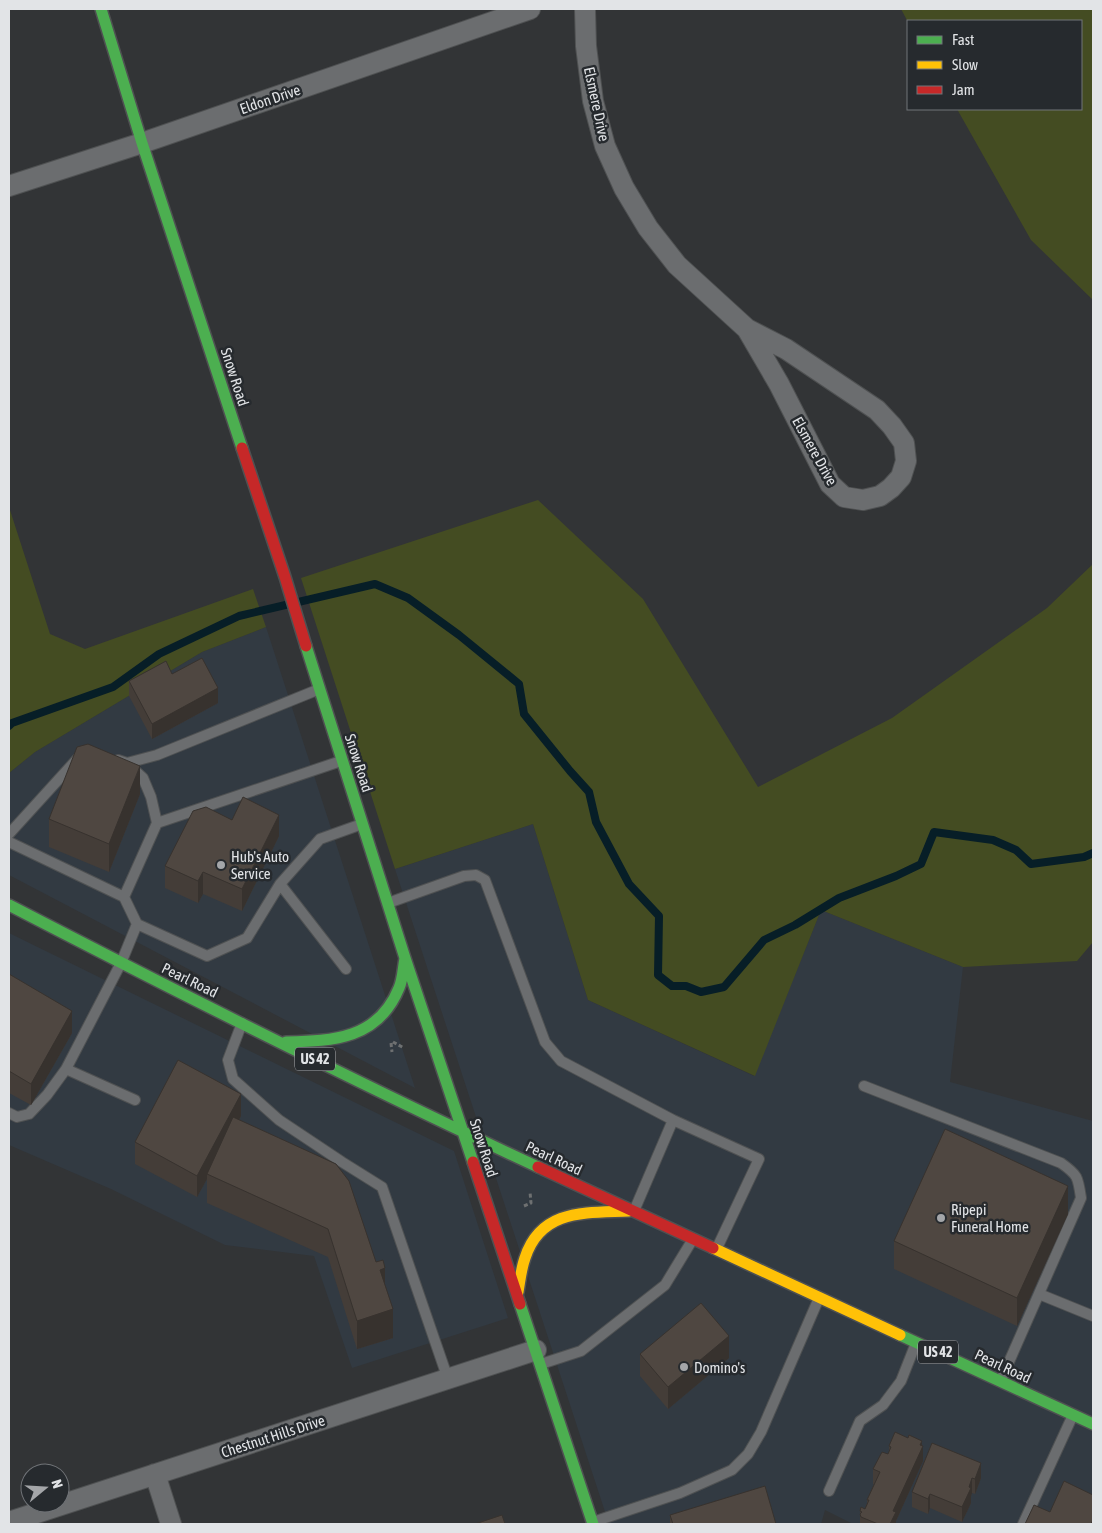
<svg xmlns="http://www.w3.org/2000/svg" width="1102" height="1533" viewBox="0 0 1102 1533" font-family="'Asap Condensed',sans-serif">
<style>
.built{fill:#323a42}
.green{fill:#444c22}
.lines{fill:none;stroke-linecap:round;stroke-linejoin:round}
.stream{stroke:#071e27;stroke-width:8}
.lane-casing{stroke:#4f5152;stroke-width:12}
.street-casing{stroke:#4f5152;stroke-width:22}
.fast-casing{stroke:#4f5152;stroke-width:14}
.slow-casing{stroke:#4f5152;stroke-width:14}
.jam-casing{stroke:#4f5152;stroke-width:14}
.path{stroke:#6e7071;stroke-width:3;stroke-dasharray:4 2.5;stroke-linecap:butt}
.lane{stroke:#6b6d6f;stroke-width:10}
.street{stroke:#6b6d6f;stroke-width:20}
.fast{stroke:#4caf50;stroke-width:11}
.slow{stroke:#ffc107;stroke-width:11}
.jam{stroke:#c62828;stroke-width:11}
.wall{fill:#443d38}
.shaded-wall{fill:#37322e}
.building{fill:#4f4741;stroke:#37322e}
.poi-dot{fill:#a4a6a9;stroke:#262a2e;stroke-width:2}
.labels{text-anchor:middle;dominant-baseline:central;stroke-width:5;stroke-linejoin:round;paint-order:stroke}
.shield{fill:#262a2e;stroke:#aaacb0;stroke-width:1}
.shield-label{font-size:14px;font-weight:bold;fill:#e2e4e7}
.street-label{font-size:15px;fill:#e2e4e7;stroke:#262a2e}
.poi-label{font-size:15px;fill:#e2e4e7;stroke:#262a2e;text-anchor:start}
</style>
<rect width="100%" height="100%" fill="#323436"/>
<path class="built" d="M266 627 415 1088 9 875V773L35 752 202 652Z
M533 824 588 1000 754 1076 821 910 963 967 950 1082 1093 1121V1524H853L825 1510 821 1524H609L395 869Z
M9 933 454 1151 508 1318 352 1368 314 1256 225 1245 111 1189 9 1145Z"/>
<path class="green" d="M901 9H1093V300L1031 240 957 109H1081V21L908 22Z
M538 500 643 599 758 787 892 718 1047 608 1093 564V942L1077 961 963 967 821 910 755 1076 588 1000 533 824 395 869 301 578Z
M9 507 50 634 85 649 253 589 266 627 202 652 35 752 9 773Z"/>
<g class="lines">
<path class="stream" d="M9 726 12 723 113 687 159 654 239 616 375 584 408 598 459 635 519 684 524 714 570 771 589 792 596 822 629 884 659 916 658 975 672 986H686L701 992 724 987 764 940 795 925 839 898 896 876 921 864 934 832 993 840 1016 850 1031 864 1084 857 1093 853"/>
<defs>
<path id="lane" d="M118 760 127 763 157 755 317 690
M131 767 143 778 151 797 157 823
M9 834 79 757
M9 842 124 897 157 823 341 761
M280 884 346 969
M388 903 464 876 476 875 485 880 545 1042 561 1061 673 1120 759 1159 717 1248
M137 924 207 956 247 938 280 884 320 839 362 824
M242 1023 228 1060 233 1079 279 1120 342 1162 382 1187 448 1379
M66 1069 135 1100
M864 1086 1061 1163C1078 1175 1078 1177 1081 1198L1001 1380
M9 1113 17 1117 29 1114 47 1095 66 1069 121 963 137 924 124 897
M634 1211 673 1120
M1039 1294 1093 1316
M541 1364 581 1351 665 1285 693 1239
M829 1491 860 1421 883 1405 901 1381 916 1343
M593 1522 680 1493 732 1470 748 1454 761 1432 819 1298
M1023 1524 1073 1415"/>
<path id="street" d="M585 9 586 46 593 101 605 146 624 188 648 228 677 265 747 329 786 349 877 410 892 426 904 443 906 461 901 477 891 488 880 496 863 500 844 497 830 484 779 384 747 329
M9 186 142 143 530 9
M155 1474 171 1524
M9 1522 536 1350"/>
<path id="fast" d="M101 9 142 143 242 448
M306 646 405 958 473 1162
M9 905C183 995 359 1084 538 1167
M286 1042C334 1041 378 1039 399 988 403 979 403 968 405 958
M520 1304 593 1524
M900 1335 1093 1424"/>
<path id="slow" d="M713 1248 900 1335
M518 1292C520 1281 521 1269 525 1258 541 1208 587 1213 629 1211"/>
<path id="jam" d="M242 448 285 577 306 646
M473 1162 520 1304
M538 1167 713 1248"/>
</defs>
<use href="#lane" class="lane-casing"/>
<use href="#street" class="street-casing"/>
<use href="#fast" class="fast-casing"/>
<use href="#slow" class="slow-casing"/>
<use href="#jam" class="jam-casing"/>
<path class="path" d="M393 1042 404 1048
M391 1043 392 1052
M524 1206 531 1203 530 1192"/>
<use href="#lane" class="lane"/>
<use href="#street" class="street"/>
<use href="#fast" class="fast"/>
<use href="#slow" class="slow"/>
<use href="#jam" class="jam"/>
</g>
<path class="wall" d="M172 674 218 703 152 739 129 696V681Z
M140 794 109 872 49 847V819Z
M232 820 279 836 242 911 203 894 198 903 165 888V866Z
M9 974 72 1033 31 1105 9 1093Z
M241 1116 239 1120 376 1262 385 1287 393 1338 357 1349 328 1257 207 1203V1179L197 1197 135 1164V1142Z
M1068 1214 1017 1326 894 1269V1241Z
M640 1354 729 1358 668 1409 640 1376Z
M932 1443 981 1478 975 1494 972 1493 971 1496V1503L962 1522 930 1508 928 1514 912 1507V1492Z
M922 1445 923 1461 896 1521V1524H860V1511L865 1509 867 1503V1500L874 1484H873V1469L888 1454 889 1452V1446Z
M670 1515 776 1524H670Z"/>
<path class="shaded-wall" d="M218 688V703L152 739V724Z
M140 766V794L109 872V844Z
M279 815V836L242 911V889Z
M203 872V894L198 903V881Z
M72 1011V1033L31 1105V1084Z
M241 1094V1116L209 1175 207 1174V1179L197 1197V1176Z
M1068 1186V1214L1017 1326V1298Z
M385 1268V1296L380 1270Z
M393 1309V1338L357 1349V1321Z
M729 1336V1358L668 1409V1387Z
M922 1441V1450L923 1446V1461L896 1521V1524H890L893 1511Z
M981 1463V1478L975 1494V1479Z
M972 1478V1493L971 1496V1503L962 1522V1507Z
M930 1494V1508L928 1514V1499Z"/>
<path class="building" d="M202 658 218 688 152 724 129 681 166 661 172 674Z
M88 744 140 766 109 844 49 819 77 747Z
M243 797 279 815 242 889 203 872 198 881 165 866 193 811 206 807 232 820Z
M9 974 72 1011 31 1084 9 1071Z
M178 1060 241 1094 197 1176 135 1142Z
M233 1117 336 1164 349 1181 376 1262 383 1260 385 1268 380 1270 393 1309 357 1321 328 1229 207 1174Z
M945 1129 1068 1186 1017 1298 894 1241Z
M701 1303 729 1336 668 1387 640 1354Z
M895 1432 908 1438 909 1435 922 1441 920 1445 923 1446 893 1511 896 1512 890 1524H878L861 1517 860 1514 862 1512 860 1511 861 1507 865 1509 869 1500H867L880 1472 873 1469 882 1452 888 1454 891 1447 889 1446Z
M932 1443 981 1463 975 1479 972 1478 969 1487 971 1488 962 1507 930 1494 928 1499 912 1492Z
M1064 1481 1093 1495V1520L1091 1524H1025L1034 1505 1050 1512Z
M765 1486 776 1524H673L670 1515Z
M502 1515 505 1524H475Z"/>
<g class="poi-dot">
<circle cx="221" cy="865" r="5"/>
<circle cx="941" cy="1218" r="5"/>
<circle cx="684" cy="1367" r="5"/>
</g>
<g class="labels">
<g class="shield">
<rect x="295" y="1047.5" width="40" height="23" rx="4"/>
<rect x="918" y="1340.5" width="40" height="23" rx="4"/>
</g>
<g class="shield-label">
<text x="315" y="1059">US 42</text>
<text x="938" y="1352">US 42</text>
</g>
<g class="street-label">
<text transform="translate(270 99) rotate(-19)">Eldon Drive</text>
<text transform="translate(597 104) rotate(78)">Elsmere Drive</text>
<text transform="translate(235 377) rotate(72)">Snow Road</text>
<text transform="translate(815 451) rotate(61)">Elsmere Drive</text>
<text transform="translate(359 763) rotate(72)">Snow Road</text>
<text transform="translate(190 980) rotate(26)">Pearl Road</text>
<text transform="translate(484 1148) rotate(72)">Snow Road</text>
<text transform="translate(554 1158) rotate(25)">Pearl Road</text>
<text transform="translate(1003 1366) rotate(25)">Pearl Road</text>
<text transform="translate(273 1436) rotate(-18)">Chestnut Hills Drive</text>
</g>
<g class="poi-label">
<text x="231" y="856">Hub's Auto<tspan x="231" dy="17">Service</tspan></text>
<text x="951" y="1209">Ripepi<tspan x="951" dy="17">Funeral Home</tspan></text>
<text x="694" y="1367">Domino's</text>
</g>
</g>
<rect width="1102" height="1533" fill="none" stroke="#e2e4e7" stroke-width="20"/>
<rect x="907" y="20" width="175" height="90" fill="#262a2e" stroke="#717478"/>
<rect x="917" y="36" width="25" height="8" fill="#4caf50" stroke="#717478"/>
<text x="952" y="45" font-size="15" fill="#e2e4e7">Fast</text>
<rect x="917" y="61" width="25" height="8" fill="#ffc107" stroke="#717478"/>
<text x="952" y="70" font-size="15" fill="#e2e4e7">Slow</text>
<rect x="917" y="86" width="25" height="8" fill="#c62828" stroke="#717478"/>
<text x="952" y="95" font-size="15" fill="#e2e4e7">Jam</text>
<g transform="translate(45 1488) rotate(72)"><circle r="24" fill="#262a2e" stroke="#717478"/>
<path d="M0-4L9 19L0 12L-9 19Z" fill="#a4a6a9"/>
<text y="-8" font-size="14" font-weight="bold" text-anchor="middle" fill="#e2e4e7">N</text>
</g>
</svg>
